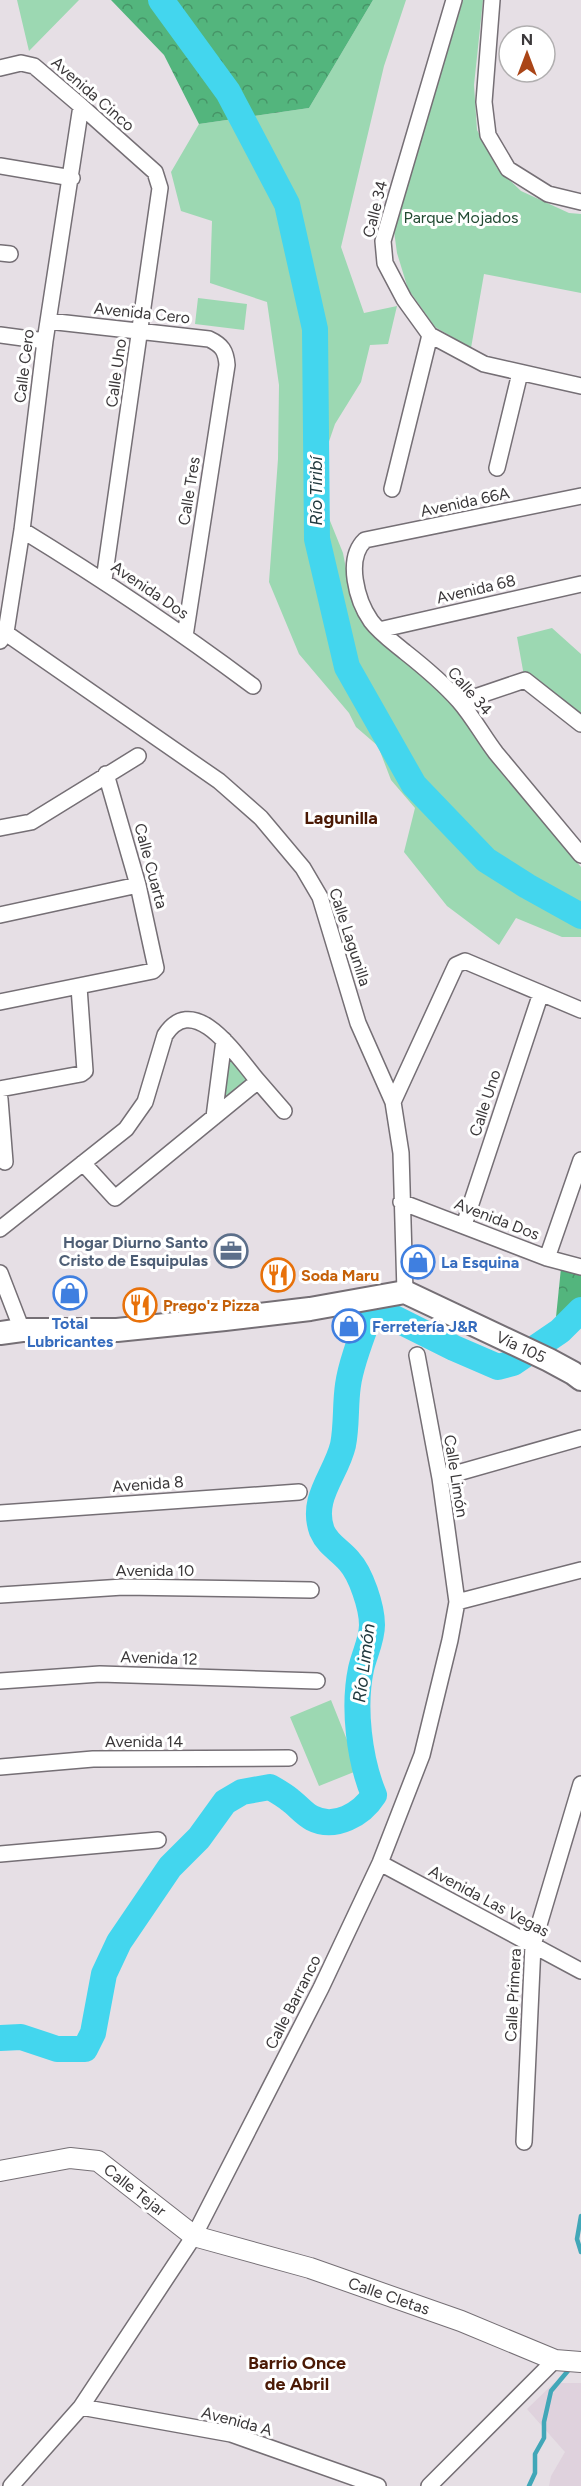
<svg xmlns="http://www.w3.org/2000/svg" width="581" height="2486" viewBox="0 0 581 2486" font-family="Figtree,sans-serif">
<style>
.built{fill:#dfd2dd}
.green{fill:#9cd8b2}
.forest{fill:url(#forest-crowns)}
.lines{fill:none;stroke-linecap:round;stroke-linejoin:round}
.stream{stroke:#41a7b8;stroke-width:4.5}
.river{stroke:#43d6ee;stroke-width:26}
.minor-casing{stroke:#756f75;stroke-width:18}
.tertiary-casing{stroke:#756f75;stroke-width:22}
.secondary-casing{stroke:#756f75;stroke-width:26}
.minor{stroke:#fff;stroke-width:15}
.tertiary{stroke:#fff;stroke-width:20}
.secondary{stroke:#fff;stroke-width:22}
.labels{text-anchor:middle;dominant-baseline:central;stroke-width:6;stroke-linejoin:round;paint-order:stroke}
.street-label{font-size:16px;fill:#3b383a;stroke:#fff}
.park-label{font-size:16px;fill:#224b33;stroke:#fff}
.service-label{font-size:16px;font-weight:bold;fill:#4e5e75;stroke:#fff;text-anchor:end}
.shop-label{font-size:16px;font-weight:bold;fill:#366cbe;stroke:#fff;text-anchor:start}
.food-label{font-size:16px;font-weight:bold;fill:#c56008;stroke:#fff;text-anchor:start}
.water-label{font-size:18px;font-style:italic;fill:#21393e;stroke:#fff}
.neighbourhood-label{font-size:18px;font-weight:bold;fill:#4a1904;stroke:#fff}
</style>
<defs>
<pattern id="forest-crowns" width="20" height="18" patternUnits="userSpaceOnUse" patternTransform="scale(1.5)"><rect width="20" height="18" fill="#53b57d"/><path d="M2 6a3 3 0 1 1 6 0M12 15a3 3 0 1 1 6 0" fill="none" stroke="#469467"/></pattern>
</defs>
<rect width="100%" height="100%" fill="#e6dfe5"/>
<path class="built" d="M554 2383H581V2486H549L551 2476 565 2452 527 2409Z"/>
<path class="green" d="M17 0H79L29 51Z
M373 0H406L384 66 341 247 364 313 397 306 388 344 370 345 361 382 335 424 324 456V506L343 553 350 590 366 626 448 698 498 769 581 867V937H562L516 918 499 945 447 906 404 852 415 808 391 780 378 746 356 727 349 713 299 654 269 582 278 459 279 385 267 302 210 283 212 221 181 211 171 172 199 124 309 108Z
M463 0H483L474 85 477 130 497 168 521 191 569 213 581 214V293L484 274 471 348 435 327 408 289 397 253 394 231Z
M198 298 247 304 244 330 195 324Z
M552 628 581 654V719L524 676 517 637Z
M226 1051 252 1082 218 1110Z
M331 1700 359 1770 319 1786 290 1717Z"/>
<path class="forest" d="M111 0H373L309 108 199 124 164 55Z
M561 1268 581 1275V1301L556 1317Z"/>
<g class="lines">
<path class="stream" d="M581 2216 577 2239 581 2252
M529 2486 535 2473V2454L544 2438V2422L551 2391 572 2366"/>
<path class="river" d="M161 0 228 92 287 204 315 329 317 539 347 667 414 785 486 860 527 886 581 916
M0 2038 21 2037 57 2049H85L93 2033 104 1974 119 1942 170 1867 199 1838 225 1802 242 1792 270 1787C277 1791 284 1795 290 1800 297 1805 304 1814 312 1818 335 1830 362 1814 374 1795 359 1759 353 1707 361 1669 364 1655 372 1640 372 1625 372 1607 361 1574 349 1561 340 1550 328 1545 322 1531 310 1498 336 1475 343 1445 347 1425 345 1405 348 1385 351 1364 360 1341 368 1320L379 1315 394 1318 454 1348 498 1367 513 1363 560 1331 581 1310"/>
<defs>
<path id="minor" d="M454 0 383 241 385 263 404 299 430 335 484 364 581 386
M492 0 484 102 488 135 508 169 548 194 581 202
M0 68 21 63 34 66 81 106 155 172 160 188 104 580
M0 166 72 178
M0 253 10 254
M48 321 209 339C222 345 226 351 227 365L185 636
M0 335 45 341
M497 468 520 373
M392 489 430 335
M581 496 365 540C345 559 357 601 371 621 380 633 393 642 405 652 424 667 443 683 459 701 473 717 483 736 496 753 524 787 553 821 581 855
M22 530C102 579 178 630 253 686
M0 629 219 781 261 818 303 868 320 897 358 1023 393 1102 401 1153 405 1292
M379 630 581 584
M0 641 6 632 22 530 45 341 81 106
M460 702 525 680 581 724
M0 828 31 822 138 756
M0 915 138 885
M0 1002 153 971 156 968 138 885 106 774
M258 1081 284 1111
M0 1089 81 1074 85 1071 79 987
M0 1099 5 1162
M393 1102 456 965 465 961 581 1010
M214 1117 224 1040
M401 1202 547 1258 581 1267
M464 1225 541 993
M0 1229 126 1129 145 1102 165 1035C195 989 239 1059 258 1081L115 1198 83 1163
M547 1258 581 1160
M0 1273 22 1330
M417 1355 440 1478 457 1602
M440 1478 581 1438
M0 1513 299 1492
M0 1595 123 1587 311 1590
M0 1681 100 1674 317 1681
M0 1767 93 1759 289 1758
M0 1854 158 1840
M380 1863 581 1971
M524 2142 533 1945 581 1784
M81 2407 231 2434 378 2486
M11 2486 81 2407 194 2236 321 1988 380 1863 422 1755 450 1640 457 1602 581 1570
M429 2486 555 2360"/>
<path id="tertiary" d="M0 2171 70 2158 98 2161 194 2236 310 2268 461 2321 555 2360 581 2362"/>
<path id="secondary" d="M0 1333 22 1330H117L225 1319 310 1309 405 1292 549 1360 573 1373 581 1379"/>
</defs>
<use href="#minor" class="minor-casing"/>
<use href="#tertiary" class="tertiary-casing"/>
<use href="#secondary" class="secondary-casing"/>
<use href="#minor" class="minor"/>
<use href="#tertiary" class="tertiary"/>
<use href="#secondary" class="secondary"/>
</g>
<defs>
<symbol id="office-ring" viewBox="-11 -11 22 22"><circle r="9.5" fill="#fff" stroke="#5c6f8a" stroke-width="1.5"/><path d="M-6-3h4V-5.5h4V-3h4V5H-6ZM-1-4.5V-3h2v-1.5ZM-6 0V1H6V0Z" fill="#5c6f8a"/></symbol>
<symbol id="shop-ring" viewBox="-11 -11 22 22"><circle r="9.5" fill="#fff" stroke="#3f7fe0" stroke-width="1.5"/><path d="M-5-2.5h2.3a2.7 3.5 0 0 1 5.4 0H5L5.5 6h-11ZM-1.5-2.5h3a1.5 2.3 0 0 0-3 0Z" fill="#3f7fe0"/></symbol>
<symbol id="restaurant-ring" viewBox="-11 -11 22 22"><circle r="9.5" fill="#fff" stroke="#e8710a" stroke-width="1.5"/><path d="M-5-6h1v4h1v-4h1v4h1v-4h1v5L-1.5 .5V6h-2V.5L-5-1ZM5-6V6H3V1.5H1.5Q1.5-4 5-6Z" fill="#e8710a"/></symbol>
</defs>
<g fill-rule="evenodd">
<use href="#office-ring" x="212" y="1232" width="38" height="38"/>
<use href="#shop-ring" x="399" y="1243" width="38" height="38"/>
<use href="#restaurant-ring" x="259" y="1256" width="38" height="38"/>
<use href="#shop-ring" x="51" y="1274" width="38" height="38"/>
<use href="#restaurant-ring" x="121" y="1286" width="38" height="38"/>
<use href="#shop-ring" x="330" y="1307" width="38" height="38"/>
</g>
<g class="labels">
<g class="street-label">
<text transform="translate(93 94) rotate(41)">Avenida Cinco</text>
<text transform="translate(375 209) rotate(-76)">Calle 34</text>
<text transform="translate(142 313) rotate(6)">Avenida Cero</text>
<text transform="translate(24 366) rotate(-83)">Calle Cero</text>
<text transform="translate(116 373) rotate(-82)">Calle Uno</text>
<text transform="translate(189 491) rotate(-81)">Calle Tres</text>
<text transform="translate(465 502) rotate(-12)">Avenida 66A</text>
<text transform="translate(476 589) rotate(-13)">Avenida 68</text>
<text transform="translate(150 590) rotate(34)">Avenida Dos</text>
<text transform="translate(470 691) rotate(49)">Calle 34</text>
<text transform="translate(151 866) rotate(75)">Calle Cuarta</text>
<text transform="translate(350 937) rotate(72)">Calle Lagunilla</text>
<text transform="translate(485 1103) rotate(-72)">Calle Uno</text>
<text transform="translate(497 1219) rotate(21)">Avenida Dos</text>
<text transform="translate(521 1347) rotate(25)">Vía 105</text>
<text transform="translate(456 1476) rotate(81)">Calle Limón</text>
<text transform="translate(148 1484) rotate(-4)">Avenida 8</text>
<text x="155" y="1570">Avenida 10</text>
<text transform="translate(159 1658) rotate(2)">Avenida 12</text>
<text x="144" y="1741">Avenida 14</text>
<text transform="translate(489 1901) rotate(28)">Avenida Las Vegas</text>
<text transform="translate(513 1995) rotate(-87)">Calle Primera</text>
<text transform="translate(293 2002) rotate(-63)">Calle Barranco</text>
<text transform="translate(135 2190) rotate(38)">Calle Tejar</text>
<text transform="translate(389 2296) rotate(19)">Calle Cletas</text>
<text transform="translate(237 2421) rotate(15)">Avenida A</text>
</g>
<g class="park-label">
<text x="461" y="217">Parque Mojados</text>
</g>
<g class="service-label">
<text x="208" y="1242">Hogar Diurno Santo<tspan x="208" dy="18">Cristo de Esquipulas</tspan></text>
</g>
<g class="shop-label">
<text x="441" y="1262">La Esquina</text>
<text x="70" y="1323" text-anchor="middle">Total<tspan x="70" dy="18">Lubricantes</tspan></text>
<text x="372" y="1326">Ferretería J&amp;R</text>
</g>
<g class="food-label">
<text x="301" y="1275">Soda Maru</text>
<text x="163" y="1305">Prego'z Pizza</text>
</g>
<g class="water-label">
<text transform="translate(316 491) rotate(-90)">Río Tiribí</text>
<text transform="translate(364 1663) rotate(-83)">Río Limón</text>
</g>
<g class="neighbourhood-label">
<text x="341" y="818">Lagunilla</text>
<text x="297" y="2363">Barrio Once<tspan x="297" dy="21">de Abril</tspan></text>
</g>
</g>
<g transform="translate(527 54)"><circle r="28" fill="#ffffff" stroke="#b1afb0" stroke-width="1.5"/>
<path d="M0-4.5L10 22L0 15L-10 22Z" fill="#aa4517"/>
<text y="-9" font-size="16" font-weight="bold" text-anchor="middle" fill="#3b383a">N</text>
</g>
</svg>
